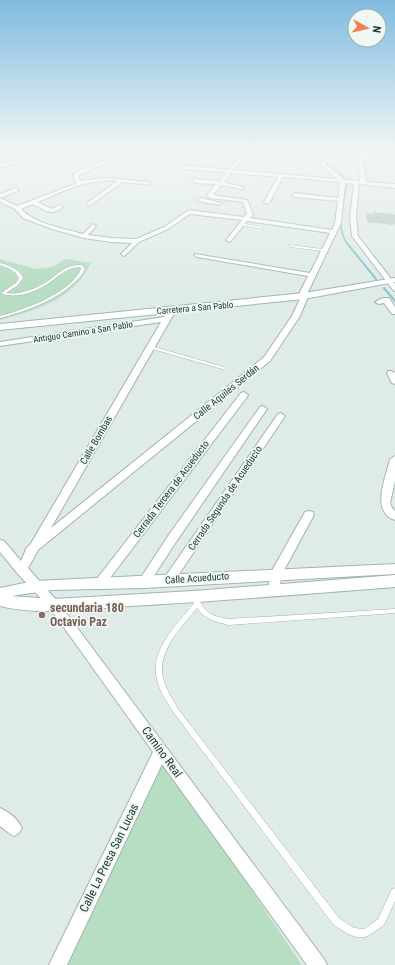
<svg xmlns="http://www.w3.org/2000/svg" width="395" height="965" viewBox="0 0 395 965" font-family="'Roboto Condensed',sans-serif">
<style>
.green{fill:#b7ddc2}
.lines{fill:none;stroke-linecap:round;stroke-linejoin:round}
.stream-far1{stroke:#84c5d3;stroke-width:1.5}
.stream{stroke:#84c5d3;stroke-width:2}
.building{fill:#b4c6bf}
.service-casing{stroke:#a2b3ad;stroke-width:1}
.minor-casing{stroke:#a2b3ad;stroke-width:2}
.tertiary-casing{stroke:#a2b3ad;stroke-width:2}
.secondary-casing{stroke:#9eb7af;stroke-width:2}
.service{fill:#fff;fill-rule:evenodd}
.minor{fill:#fff;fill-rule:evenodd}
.tertiary{fill:#fff;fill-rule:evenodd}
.secondary{fill:#fff;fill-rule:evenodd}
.education-dot{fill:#8d6e63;stroke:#f0f8f4;stroke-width:1.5}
.labels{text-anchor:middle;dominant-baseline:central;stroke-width:3.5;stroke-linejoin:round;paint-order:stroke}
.far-street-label{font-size:9px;fill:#203c35;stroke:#f0f8f4}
.street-label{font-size:10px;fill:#203c35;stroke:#f0f8f4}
.near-education-label{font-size:12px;font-weight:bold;fill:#785e54;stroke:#f0f8f4;text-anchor:start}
.near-street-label{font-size:12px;fill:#203c35;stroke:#f0f8f4}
</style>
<rect width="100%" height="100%" fill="#dfebe6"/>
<path class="green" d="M0 259 36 269 52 267 66 259 91 263C88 268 85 274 81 279 61 303 30 312 0 320Z
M164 761 302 965H63Z"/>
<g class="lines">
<path class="stream-far1" d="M301 150C317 159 339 166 347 184 344 201 335 228 347 243"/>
<path class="stream" d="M346 242 376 279
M384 288 395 301"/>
</g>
<path class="building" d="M374 212 393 214 395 215V224L393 225 367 222 366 213 374 214Z"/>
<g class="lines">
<defs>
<path id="service" d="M240 223 262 227 264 228 262 229 241 225 239 224Z
M289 245 323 249 325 250 323 251 290 247 288 246Z
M0 263C10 266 18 268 23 278L18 285 6 293C20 295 36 289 48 281 59 273 67 264 81 265H82L85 269C83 273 81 276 78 279 58 300 27 311 0 318V316C24 310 61 296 76 277 78 275 80 272 81 269L80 267C67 267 59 276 49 283 37 291 16 300 1 293L16 283 19 278C15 270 8 268 0 265Z
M149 346H151L224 367 225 368 224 369H222L149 348Z
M194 599C200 599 201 605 205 609 211 616 219 617 228 619L395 609V613L228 625C215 621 206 620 197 608 180 629 153 655 165 684 168 693 174 701 178 709L339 918 354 928 364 929 378 919 392 889 395 888V901L384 925 368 936C355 941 343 931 333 924L174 713C168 703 161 694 158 683 147 652 177 625 194 603L193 601Z"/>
<path id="minor" d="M56 150H62L0 168V164Z
M246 150H250L248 153 289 156 291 153 295 154 291 160 246 156 234 170 337 179 321 165V163L323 162 345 180 360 181 358 150H362L366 182 395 184V188L359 184 356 217 358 236 395 284V291L393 290 352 236 350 217 354 184 345 183 341 223 308 292 307 299 300 316 270 361 38 550 28 568 58 602 324 959 327 965H307L162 764 67 965H49L153 752 50 608 17 573 0 552V540L4 541 21 561 27 547 30 545 161 322 0 346V342L164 317 169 308H172L176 310 51 528 264 357 292 316 300 299V292L308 276 197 257 194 255 195 254 310 273 330 233 247 221 231 241 229 242 226 240 242 220 190 214 168 229 139 242 124 256 121 254 132 243 111 242 84 238 52 229 23 218 15 209 0 202V198L17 206 77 183 73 179 74 173 117 156H121V158L79 175V179L82 181C108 175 122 180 148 182L150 183V185L123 182 89 206 87 205V203L117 181C89 178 63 191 38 202L51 209 60 205 63 207C51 217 45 210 33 204L21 209C35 224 63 228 83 234L93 224 96 226 88 235 111 238 136 239 164 227 189 210 244 217 247 214 243 202 210 198 207 195 216 184 195 183 192 181 195 179 219 181 226 172 181 169 178 167 181 165 229 170ZM231 173 278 177 264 202 267 204 270 202 283 177 340 182 338 198 295 193 292 195 295 197 338 201 335 223 332 230 250 218 253 214 247 200 213 195 221 185 243 189V187L224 182Z
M16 188 19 190 18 191 0 198V194Z
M200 198 222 203 219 205 198 201 197 200Z
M383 298H389L395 307V314H392L384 303 379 304 375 302Z
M388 371H391L395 373V384L392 383 387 373Z
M244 392 248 395 247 397 104 586 100 588 96 586 94 583 96 580 241 393Z
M263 406 267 409 176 542 148 585 144 587 140 585 138 582 140 579 168 536 260 407Z
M281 413 285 416 173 583 169 585 165 583 163 580 165 577 278 414Z
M395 456V481L390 503 392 508 395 511V520C370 512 386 477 390 459Z
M309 511 313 512 314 515 282 574 278 594 274 596 270 594 268 591 270 574 305 512Z
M0 808C9 812 18 819 22 828L19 833 14 836 9 833 0 826Z"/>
<path id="tertiary" d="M395 564V574L144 588 52 590 11 596 54 599 193 591 395 575V587C307 594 218 601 130 606 89 609 39 616 0 606V588L34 581Z"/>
<path id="secondary" d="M395 278V282L304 299 0 330V324L304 293Z"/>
</defs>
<use href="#service" class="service-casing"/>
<use href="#minor" class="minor-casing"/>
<use href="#tertiary" class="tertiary-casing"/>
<use href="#secondary" class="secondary-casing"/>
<use href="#service" class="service"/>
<use href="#minor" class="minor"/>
<use href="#tertiary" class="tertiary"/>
<use href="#secondary" class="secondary"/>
</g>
<linearGradient id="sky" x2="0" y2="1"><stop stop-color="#80bbe0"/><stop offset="0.53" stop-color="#f1f6f4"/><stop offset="1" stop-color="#f1f6f4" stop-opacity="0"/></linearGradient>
<rect width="395" height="285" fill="url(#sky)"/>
<circle class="education-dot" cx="42" cy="615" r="4"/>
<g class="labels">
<g class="far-street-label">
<text transform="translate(195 308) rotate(-5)">Carretera a San Pablo</text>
<text transform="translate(83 332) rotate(-9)">Antiguo Camino a San Pablo</text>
</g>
<g class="street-label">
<text transform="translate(226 392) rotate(-39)">Calle Aquiles Serdán</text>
<text transform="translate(96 440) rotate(-60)">Calle Bombas</text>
<text transform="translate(171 489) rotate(-53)">Cerrada Tercera de Acueducto</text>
<text transform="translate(225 498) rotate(-56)">Cerrada Segunda de Acueducto</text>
<text transform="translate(197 578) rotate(-4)">Calle Acueducto</text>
</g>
<g class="near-education-label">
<text x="50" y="608">secundaria 180<tspan x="50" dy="14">Octavio Paz</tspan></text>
</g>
<g class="near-street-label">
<text transform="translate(162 752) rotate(54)">Camino Real</text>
<text transform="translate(109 858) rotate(-64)">Calle La Presa San Lucas</text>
</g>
</g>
<g transform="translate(367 28) rotate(98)"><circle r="19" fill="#f0f8f4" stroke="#9dada8"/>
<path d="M0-3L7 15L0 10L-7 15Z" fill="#f87e51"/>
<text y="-6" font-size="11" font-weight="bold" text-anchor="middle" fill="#203c35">N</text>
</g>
</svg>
